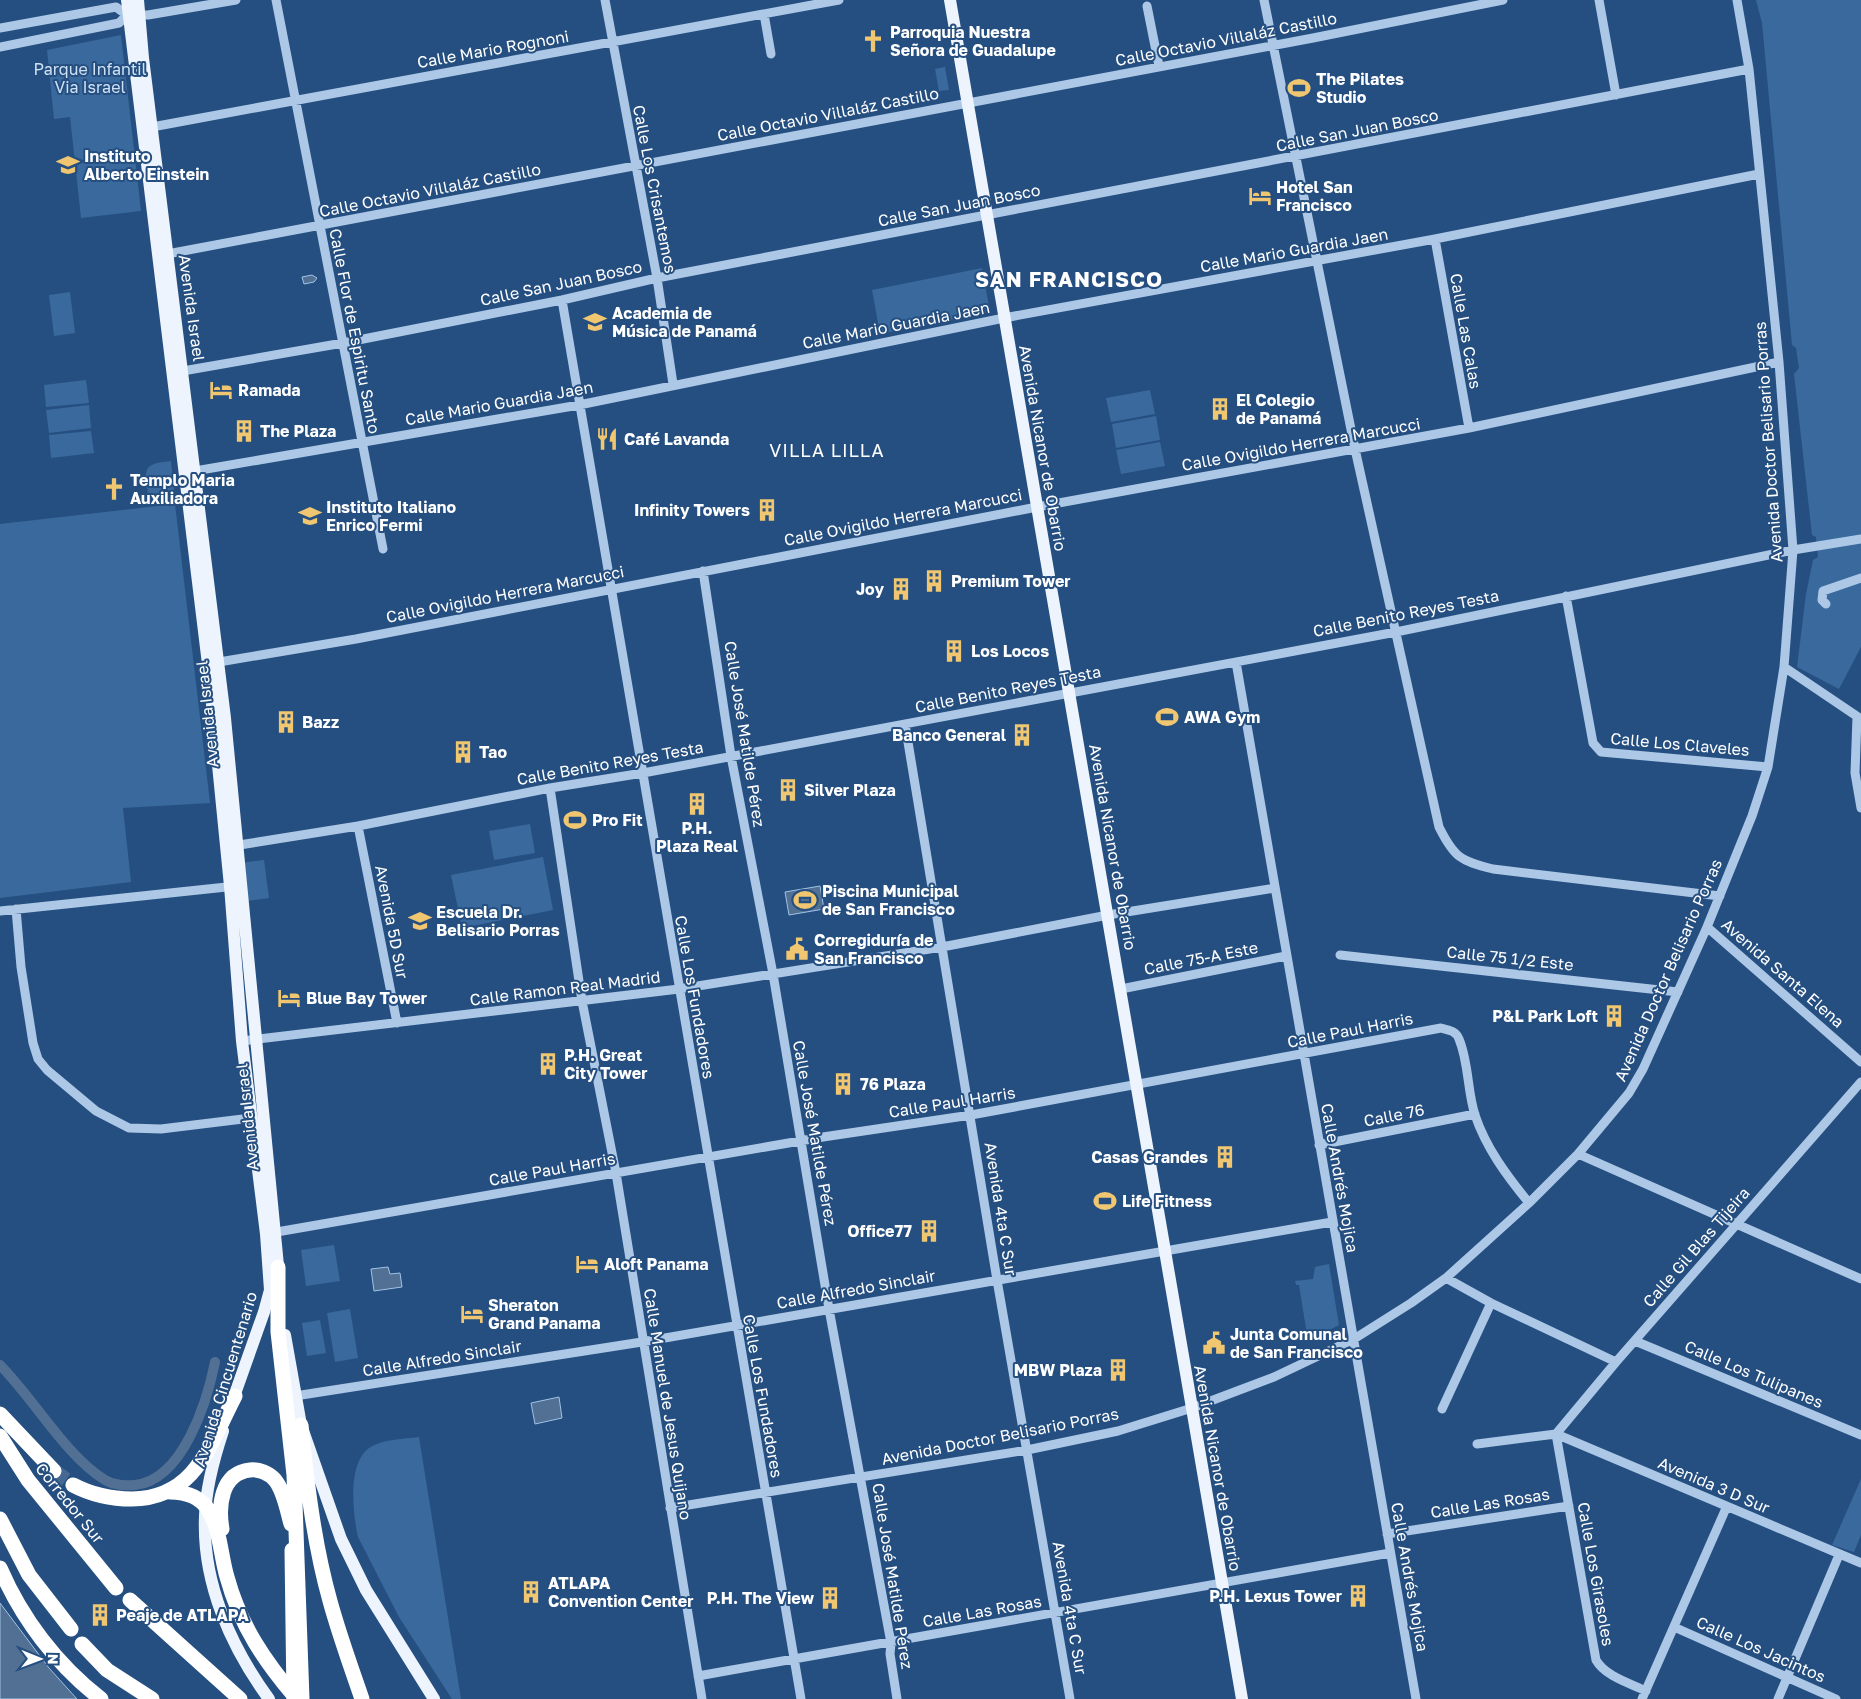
<svg xmlns="http://www.w3.org/2000/svg" width="1861" height="1699" viewBox="0 0 1861 1699" font-family="'Golos Text',sans-serif">
<style>
.green{fill:#3a699d}
.water{fill:#527093;stroke:#a0c3e7}
.lines{fill:none;stroke-linecap:round;stroke-linejoin:round}
.canal{stroke:#527093;stroke-width:10}
.highway-tunnel{stroke:#466993;stroke-width:15;stroke-dasharray:15 8;stroke-linecap:butt}
.minor{stroke:#acc8e6;stroke-width:9}
.major{stroke:#edf4fd;stroke-width:12}
.highway{stroke:#fff;stroke-width:15}
.highway-bridge{stroke:#fff;stroke-width:15}
.labels{text-anchor:middle;dominant-baseline:central;stroke-width:4;stroke-linejoin:round;paint-order:stroke}
.poi-label{font-size:16px;font-weight:bold;fill:#fff;stroke:#254f80;text-anchor:start}
.street-label{font-size:16px;fill:#fff;stroke:#254f80}
.park-label{font-size:16px;fill:#cfe1f5;stroke:#254f80}
.neighbourhood-label{font-size:18px;letter-spacing:1px;fill:#fff;stroke:#254f80}
.district-label{font-size:21px;font-weight:bold;letter-spacing:1px;fill:#fff;stroke:#254f80}
</style>
<rect width="100%" height="100%" fill="#254f80"/>
<path class="green" d="M1756 0H1861V647L1839 689 1797 667 1806 594 1813 560 1818 557 1816 537 1812 535 1794 374 1799 368 1796 348 1792 345 1762 23Z
M121 35 141 211 81 218 70 117 54 119 47 50Z
M945 67 949 90 939 91 935 69Z
M982 268 990 312 880 334 872 290Z
M70 292 75 333 54 336 49 295Z
M86 380 89 403 46 407 44 385Z
M1150 390 1155 414 1111 422 1106 398Z
M89 405 91 428 49 433 46 410Z
M1156 416 1160 440 1116 448 1112 424Z
M91 431 94 453 51 458 49 435Z
M1160 442 1165 466 1121 474 1116 450Z
M171 461 175 499 155 501 148 494C144 468 143 464 171 461Z
M175 504 210 803 123 808 131 882 0 898V524Z
M530 824 535 853 494 860 489 831Z
M543 857 553 910 462 928 451 875Z
M264 860 269 898 245 901 240 863Z
M334 1245 340 1281 306 1286 301 1250Z
M1329 1264 1339 1325 1308 1341 1299 1285H1296L1295 1281 1313 1279 1315 1267Z
M350 1309 358 1358 335 1362 327 1313Z
M320 1320 326 1353 307 1356 302 1323Z
M419 1437 461 1699H452L399 1617 358 1537C353 1515 347 1464 369 1448 382 1439 404 1439 419 1437Z
M1861 1479V1535L1854 1552 1832 1545Z"/>
<path class="water" d="M312 275 317 278 314 282 304 284 302 277Z
M820 886 824 909 789 915 785 892Z
M388 1267 390 1274 400 1273 402 1287 374 1291 371 1269Z
M559 1397 562 1418 535 1424 531 1403Z
M0 1603 49 1668 77 1699H0Z"/>
<g class="lines">
<path class="canal" d="M0 1365C34 1399 65 1455 105 1480 113 1485 126 1486 135 1485 183 1480 207 1402 215 1362"/>
<path class="highway-tunnel" d="M54 1471 73 1485"/>
<path class="minor" d="M276 0 383 549
M605 0 657 278 673 384
M1264 0 1355 449 1439 827C1454 857 1460 861 1493 869L1720 896
M1599 0 1616 95
M1147 6 1159 66
M764 14 771 54
M0 28 116 7 127 15
M0 47 119 23 127 15H148L236 0
M152 127 839 0
M1435 239 1469 428
M162 255 1313 38 1503 0
M562 300 801 1699
M177 372 343 343 562 300 657 278 1749 69
M189 472 579 405 1004 318 1435 239 1759 174
M703 571 731 756 773 974 829 1309 891 1643 890 1654 897 1699
M1566 596 1593 743 1601 752 1768 767
M1826 604 1822 600 1823 591 1861 578
M1236 662 1416 1699
M213 663 356 639 1037 507 1469 428 1779 362
M1784 667 1861 719
M1857 717 1855 773 1861 808
M905 724 997 1280 1070 1699
M550 788 582 1001 616 1173 702 1699
M358 826 397 1023
M233 846 358 826 550 788 643 773 1396 632 1793 550 1861 539
M16 909 21 967 33 1043 38 1059 47 1070 96 1111 129 1128 161 1129 251 1118
M0 911 236 886
M1707 927 1861 1062
M1340 955 1678 992
M1121 989 1286 956
M242 1041 679 989 942 947 1108 915 1275 888
M1319 1145 1475 1114
M1578 1154 1861 1279
M271 1233 823 1137 971 1115 1441 1028C1449 1030 1456 1031 1459 1039 1469 1063 1467 1090 1475 1115 1486 1148 1507 1176 1529 1203
M1446 1278 1491 1303 1616 1362
M1635 1341 1861 1435
M295 1396 642 1342 1332 1222
M1442 1409 1491 1303
M1556 1434 1616 1362 1861 1082
M1556 1434 1861 1563
M1556 1434 1596 1660C1605 1676 1629 1683 1646 1691
M1477 1444 1556 1434
M670 1508 1027 1450 1118 1431 1192 1408 1274 1377 1354 1339 1411 1303 1446 1278 1529 1203 1578 1154 1629 1093 1643 1069 1707 927 1752 816 1768 767 1784 667 1793 550 1779 362 1749 69 1737 0
M1387 1534 1569 1506
M1674 1627 1836 1699
M698 1676 1390 1553
M1642 1699 1727 1506
M1778 1699 1839 1555"/>
<path class="major" d="M127 0 208 664 230 886 242 1041 266 1234 270 1290 264 1312 231 1405
M138 0 143 58 225 718 279 1276
M950 0 1242 1699
M285 1335 301 1425 341 1539 366 1590 434 1699
M223 1431C214 1458 206 1488 205 1516 202 1583 231 1647 269 1699"/>
<path class="highway" d="M278 1267V1332L294 1475 302 1699
M0 1414 54 1471
M301 1425C307 1484 314 1544 330 1601 339 1634 351 1667 362 1699
M0 1436 28 1480 116 1588
M73 1485C92 1495 110 1499 132 1499 196 1498 210 1444 235 1396
M170 1492C186 1492 201 1497 209 1511 220 1529 221 1557 227 1577 240 1625 265 1662 297 1699
M0 1519 29 1575 71 1629
M222 1529C218 1506 221 1473 250 1470 259 1469 269 1473 275 1480 284 1491 287 1510 291 1524
M0 1568C22 1619 57 1665 101 1699
M130 1600 240 1699
M82 1644 107 1670 152 1699"/>
<path class="highway-bridge" d="M292 1550 294 1699"/>
</g>
<defs>
<symbol id="church-bare" viewBox="-9 -9 18 18"><path d="M-1.2-6h2.4v3.5h3.3v2.4h-3.3V6h-2.4V-.1h-3.3v-2.4h3.3Z" fill="#f0c770" stroke="#254f80" stroke-width="2.5" paint-order="stroke"/></symbol>
<symbol id="stadium-bare" viewBox="-9 -9 18 18"><path d="M0-5a6.5 5 0 1 0 0 10a6.5 5 0 1 0 0-10ZM-3.5-1.8h7v3.6h-7Z" fill="#f0c770" stroke="#254f80" stroke-width="2.5" paint-order="stroke"/></symbol>
<symbol id="school-bare" viewBox="-9 -9 18 18"><path d="M0-5L7-2L0 1L-7-2ZM-4 1L0 2.5L4 1V4Q0 6-4 4Z" fill="#f0c770" stroke="#254f80" stroke-width="2.5" paint-order="stroke"/></symbol>
<symbol id="hotel-bare" viewBox="-9 -9 18 18"><path d="M-6-4.5h1.5V1H6V5H4.5V3h-9V5H-6ZM-4 0a1.8 1.8 0 1 1 3.6 0ZM.5 0V-2.5h3Q6-2.5 6 0Z" fill="#f0c770" stroke="#254f80" stroke-width="2.5" paint-order="stroke"/></symbol>
<symbol id="building-bare" viewBox="-9 -9 18 18"><path d="M-4-6H4V6H1V3H-1V6H-4ZM-2.5-4.3h1.7v1.8h-1.7ZM.8-4.3h1.7v1.8H.8ZM-2.5-1h1.7V.8h-1.7ZM.8-1h1.7V.8H.8Z" fill="#f0c770" stroke="#254f80" stroke-width="2.5" paint-order="stroke"/></symbol>
<symbol id="restaurant-bare" viewBox="-9 -9 18 18"><path d="M-5-6h1v4h1v-4h1v4h1v-4h1v5L-1.5 .5V6h-2V.5L-5-1ZM5-6V6H3V1.5H1.5Q1.5-4 5-6Z" fill="#f0c770" stroke="#254f80" stroke-width="2.5" paint-order="stroke"/></symbol>
<symbol id="civic-bare" viewBox="-9 -9 18 18"><path d="M-.6-6.5H3V-4.5H.6V-3L4-1V1h2V6H-6V1h2V-1L-.6-3ZM-1.2 2.5V6h2.4V2.5Z" fill="#f0c770" stroke="#254f80" stroke-width="2.5" paint-order="stroke"/></symbol>
</defs>
<g fill-rule="evenodd">
<use href="#church-bare" x="857" y="25" width="32" height="32"/>
<use href="#stadium-bare" x="1283" y="72" width="32" height="32"/>
<use href="#school-bare" x="52" y="149" width="32" height="32"/>
<use href="#hotel-bare" x="1244" y="180" width="32" height="32"/>
<use href="#school-bare" x="579" y="306" width="32" height="32"/>
<use href="#hotel-bare" x="205" y="374" width="32" height="32"/>
<use href="#building-bare" x="1204" y="393" width="32" height="32"/>
<use href="#building-bare" x="228" y="415" width="32" height="32"/>
<use href="#restaurant-bare" x="591" y="423" width="32" height="32"/>
<use href="#church-bare" x="98" y="473" width="32" height="32"/>
<use href="#building-bare" x="751" y="494" width="32" height="32"/>
<use href="#school-bare" x="294" y="500" width="32" height="32"/>
<use href="#building-bare" x="918" y="565" width="32" height="32"/>
<use href="#building-bare" x="885" y="573" width="32" height="32"/>
<use href="#building-bare" x="938" y="635" width="32" height="32"/>
<use href="#stadium-bare" x="1151" y="701" width="32" height="32"/>
<use href="#building-bare" x="270" y="706" width="32" height="32"/>
<use href="#building-bare" x="1006" y="719" width="32" height="32"/>
<use href="#building-bare" x="447" y="736" width="32" height="32"/>
<use href="#building-bare" x="772" y="774" width="32" height="32"/>
<use href="#building-bare" x="681" y="788" width="32" height="32"/>
<use href="#stadium-bare" x="559" y="804" width="32" height="32"/>
<use href="#stadium-bare" x="789" y="884" width="32" height="32"/>
<use href="#school-bare" x="404" y="905" width="32" height="32"/>
<use href="#civic-bare" x="781" y="933" width="32" height="32"/>
<use href="#hotel-bare" x="273" y="982" width="32" height="32"/>
<use href="#building-bare" x="1598" y="1000" width="32" height="32"/>
<use href="#building-bare" x="532" y="1048" width="32" height="32"/>
<use href="#building-bare" x="827" y="1068" width="32" height="32"/>
<use href="#building-bare" x="1209" y="1141" width="32" height="32"/>
<use href="#stadium-bare" x="1089" y="1185" width="32" height="32"/>
<use href="#building-bare" x="913" y="1215" width="32" height="32"/>
<use href="#hotel-bare" x="571" y="1248" width="32" height="32"/>
<use href="#hotel-bare" x="456" y="1298" width="32" height="32"/>
<use href="#civic-bare" x="1198" y="1327" width="32" height="32"/>
<use href="#building-bare" x="1102" y="1354" width="32" height="32"/>
<use href="#building-bare" x="515" y="1576" width="32" height="32"/>
<use href="#building-bare" x="1342" y="1580" width="32" height="32"/>
<use href="#building-bare" x="814" y="1582" width="32" height="32"/>
<use href="#building-bare" x="84" y="1599" width="32" height="32"/>
</g>
<g class="labels">
<g class="poi-label">
<text x="890" y="32">Parroquia Nuestra<tspan x="890" dy="18">Señora de Guadalupe</tspan></text>
<text x="1316" y="79">The Pilates<tspan x="1316" dy="18">Studio</tspan></text>
<text x="84" y="156">Instituto<tspan x="84" dy="18">Alberto Einstein</tspan></text>
<text x="1276" y="187">Hotel San<tspan x="1276" dy="18">Francisco</tspan></text>
<text x="612" y="313">Academia de<tspan x="612" dy="18">Música de Panamá</tspan></text>
<text x="238" y="390">Ramada</text>
<text x="1236" y="400">El Colegio<tspan x="1236" dy="18">de Panamá</tspan></text>
<text x="260" y="431">The Plaza</text>
<text x="624" y="439">Café Lavanda</text>
<text x="130" y="480">Templo Maria<tspan x="130" dy="18">Auxiliadora</tspan></text>
<text x="326" y="507">Instituto Italiano<tspan x="326" dy="18">Enrico Fermi</tspan></text>
<text x="750" y="510" text-anchor="end">Infinity Towers</text>
<text x="951" y="581">Premium Tower</text>
<text x="884" y="589" text-anchor="end">Joy</text>
<text x="971" y="651">Los Locos</text>
<text x="1184" y="717">AWA Gym</text>
<text x="302" y="722">Bazz</text>
<text x="1006" y="735" text-anchor="end">Banco General</text>
<text x="479" y="752">Tao</text>
<text x="804" y="790">Silver Plaza</text>
<text x="592" y="820">Pro Fit</text>
<text x="697" y="828" text-anchor="middle">P.H.<tspan x="697" dy="18">Plaza Real</tspan></text>
<text x="822" y="891">Piscina Municipal<tspan x="822" dy="18">de San Francisco</tspan></text>
<text x="436" y="912">Escuela Dr.<tspan x="436" dy="18">Belisario Porras</tspan></text>
<text x="814" y="940">Corregiduría de<tspan x="814" dy="18">San Francisco</tspan></text>
<text x="306" y="998">Blue Bay Tower</text>
<text x="1598" y="1016" text-anchor="end">P&amp;L Park Loft</text>
<text x="564" y="1055">P.H. Great<tspan x="564" dy="18">City Tower</tspan></text>
<text x="860" y="1084">76 Plaza</text>
<text x="1208" y="1157" text-anchor="end">Casas Grandes</text>
<text x="1122" y="1201">Life Fitness</text>
<text x="912" y="1231" text-anchor="end">Office77</text>
<text x="604" y="1264">Aloft Panama</text>
<text x="488" y="1305">Sheraton<tspan x="488" dy="18">Grand Panama</tspan></text>
<text x="1230" y="1334">Junta Comunal<tspan x="1230" dy="18">de San Francisco</tspan></text>
<text x="1102" y="1370" text-anchor="end">MBW Plaza</text>
<text x="548" y="1583">ATLAPA<tspan x="548" dy="18">Convention Center</tspan></text>
<text x="1342" y="1596" text-anchor="end">P.H. Lexus Tower</text>
<text x="814" y="1598" text-anchor="end">P.H. The View</text>
<text x="116" y="1615">Peaje de ATLAPA</text>
</g>
<g class="street-label">
<text transform="translate(1226 39) rotate(-11)">Calle Octavio Villaláz Castillo</text>
<text transform="translate(493 49) rotate(-10)">Calle Mario Rognoni</text>
<text transform="translate(828 114) rotate(-11)">Calle Octavio Villaláz Castillo</text>
<text transform="translate(1357 130) rotate(-11)">Calle San Juan Bosco</text>
<text transform="translate(655 189) rotate(79)">Calle Los Crisantemos</text>
<text transform="translate(430 190) rotate(-11)">Calle Octavio Villaláz Castillo</text>
<text transform="translate(959 205) rotate(-11)">Calle San Juan Bosco</text>
<text transform="translate(1294 250) rotate(-10)">Calle Mario Guardia Jaen</text>
<text transform="translate(561 283) rotate(-12)">Calle San Juan Bosco</text>
<text transform="translate(192 308) rotate(82)">Avenida Israel</text>
<text transform="translate(896 325) rotate(-11)">Calle Mario Guardia Jaen</text>
<text transform="translate(355 331) rotate(79)">Calle Flor de Espiritu Santo</text>
<text transform="translate(1466 331) rotate(80)">Calle Las Calas</text>
<text transform="translate(499 403) rotate(-10)">Calle Mario Guardia Jaen</text>
<text transform="translate(1768 442) rotate(-94)">Avenida Doctor Belisario Porras</text>
<text transform="translate(1301 444) rotate(-10)">Calle Ovigildo Herrera Marcucci</text>
<text transform="translate(1043 448) rotate(80)">Avenida Nicanor de Obarrio</text>
<text transform="translate(903 517) rotate(-11)">Calle Ovigildo Herrera Marcucci</text>
<text transform="translate(505 594) rotate(-11)">Calle Ovigildo Herrera Marcucci</text>
<text transform="translate(1406 613) rotate(-11)">Calle Benito Reyes Testa</text>
<text transform="translate(1008 689) rotate(-11)">Calle Benito Reyes Testa</text>
<text transform="translate(207 714) rotate(-96)">Avenida Israel</text>
<text transform="translate(745 734) rotate(81)">Calle José Matilde Pérez</text>
<text transform="translate(1680 744) rotate(5)">Calle Los Claveles</text>
<text transform="translate(610 763) rotate(-10)">Calle Benito Reyes Testa</text>
<text transform="translate(1113 847) rotate(80)">Avenida Nicanor de Obarrio</text>
<text transform="translate(392 922) rotate(79)">Avenida 5D Sur</text>
<text transform="translate(1201 958) rotate(-11)">Calle 75-A Este</text>
<text transform="translate(1510 958) rotate(6)">Calle 75 1/2 Este</text>
<text transform="translate(1668 970) rotate(-66)">Avenida Doctor Belisario Porras</text>
<text transform="translate(1783 973) rotate(41)">Avenida Santa Elena</text>
<text transform="translate(565 988) rotate(-7)">Calle Ramon Real Madrid</text>
<text transform="translate(695 997) rotate(80)">Calle Los Fundadores</text>
<text transform="translate(1350 1030) rotate(-11)">Calle Paul Harris</text>
<text transform="translate(952 1102) rotate(-9)">Calle Paul Harris</text>
<text transform="translate(1394 1115) rotate(-11)">Calle 76</text>
<text transform="translate(247 1117) rotate(-96)">Avenida Israel</text>
<text transform="translate(815 1133) rotate(80)">Calle José Matilde Pérez</text>
<text transform="translate(552 1169) rotate(-10)">Calle Paul Harris</text>
<text transform="translate(1340 1178) rotate(80)">Calle Andrés Mojica</text>
<text transform="translate(1001 1209) rotate(81)">Avenida 4ta C Sur</text>
<text transform="translate(1696 1247) rotate(-49)">Calle Gil Blas Tijeira</text>
<text transform="translate(856 1289) rotate(-10)">Calle Alfredo Sinclair</text>
<text transform="translate(442 1358) rotate(-9)">Calle Alfredo Sinclair</text>
<text transform="translate(1754 1374) rotate(23)">Calle Los Tulipanes</text>
<text transform="translate(225 1379) rotate(-73)">Avenida Cincuentenario</text>
<text transform="translate(763 1396) rotate(80)">Calle Los Fundadores</text>
<text transform="translate(668 1404) rotate(81)">Calle Manuel de Jesus Quijano</text>
<text transform="translate(1000 1436) rotate(-11)">Avenida Doctor Belisario Porras</text>
<text transform="translate(1218 1468) rotate(80)">Avenida Nicanor de Obarrio</text>
<text transform="translate(1714 1485) rotate(23)">Avenida 3 D Sur</text>
<text transform="translate(70 1503) rotate(51)">Corredor Sur</text>
<text transform="translate(1490 1503) rotate(-9)">Calle Las Rosas</text>
<text transform="translate(1596 1574) rotate(80)">Calle Los Girasoles</text>
<text transform="translate(893 1576) rotate(81)">Calle José Matilde Pérez</text>
<text transform="translate(1410 1577) rotate(80)">Calle Andrés Mojica</text>
<text transform="translate(1070 1608) rotate(80)">Avenida 4ta C Sur</text>
<text transform="translate(982 1611) rotate(-10)">Calle Las Rosas</text>
<text transform="translate(1761 1649) rotate(24)">Calle Los Jacintos</text>
</g>
<g class="park-label">
<text x="90" y="69">Parque Infantil<tspan x="90" dy="18">Via Israel</tspan></text>
</g>
<g class="neighbourhood-label">
<text x="827" y="450">VILLA LILLA</text>
</g>
<g class="district-label">
<text x="1069" y="279">SAN FRANCISCO</text>
</g>
</g>
<g transform="translate(40 1659) rotate(91)" stroke="#254f80" stroke-width="4" paint-order="stroke">
<path d="M0-4L9 19L0 12L-9 19Z" fill="#ffffff"/>
<text y="-8" font-size="14" font-weight="bold" text-anchor="middle" fill="#ffffff">N</text>
</g>
</svg>
